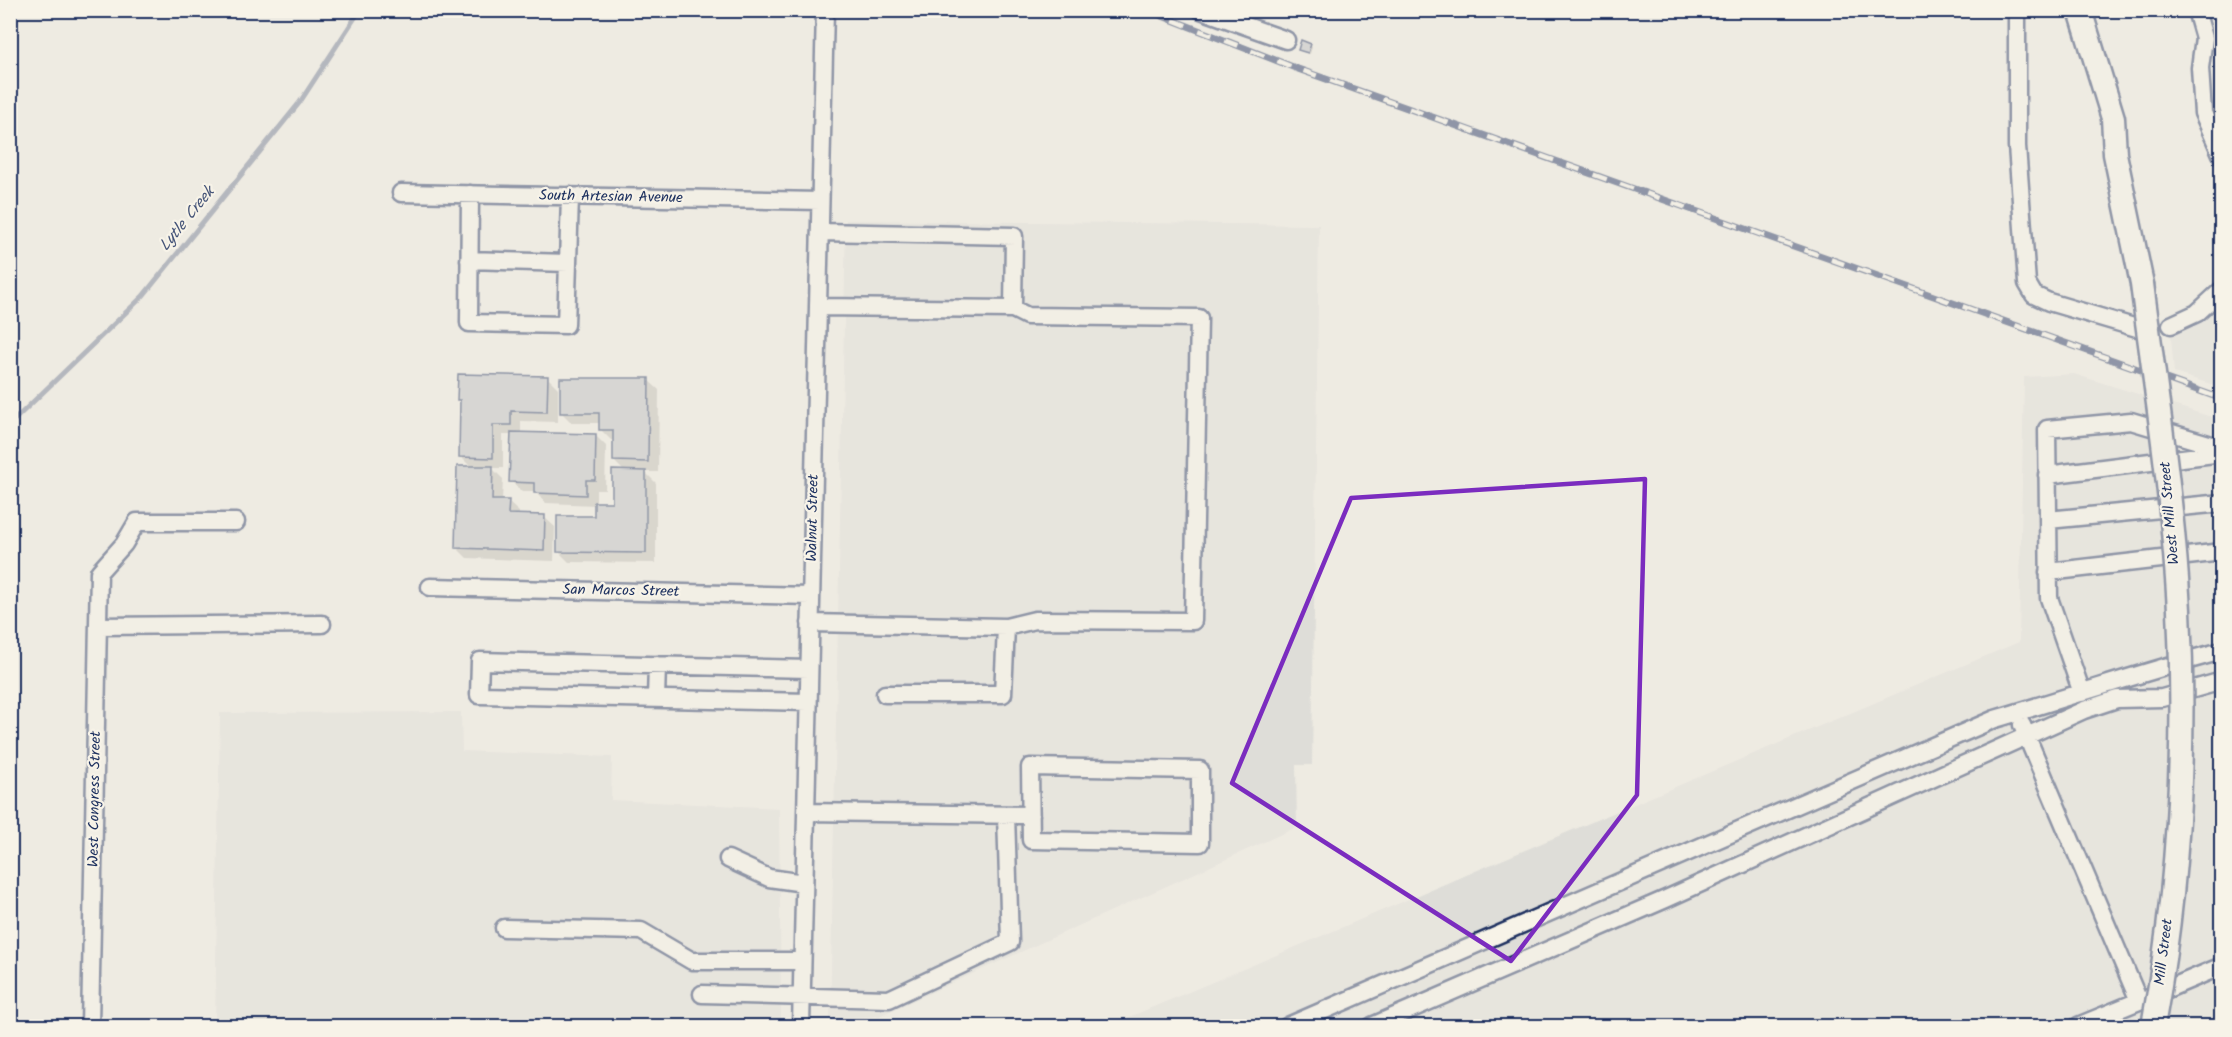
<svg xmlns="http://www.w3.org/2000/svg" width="2232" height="1037" viewBox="0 0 2232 1037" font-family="Kalam,sans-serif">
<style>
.built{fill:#deddd8}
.shadow{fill:#0003}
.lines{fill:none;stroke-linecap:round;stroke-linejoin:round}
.stream{stroke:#6e7992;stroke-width:5}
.building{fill:#babdc2;stroke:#1b2f5e;stroke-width:1.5}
.minor-casing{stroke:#1b2f5e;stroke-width:21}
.major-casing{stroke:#1b2f5e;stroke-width:27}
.minor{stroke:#f7f3e8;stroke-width:16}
.major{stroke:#f7f3e8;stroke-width:22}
.rail-casing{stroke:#1b2f5e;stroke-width:7}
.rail{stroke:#f7f3e8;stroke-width:4.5;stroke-dasharray:14;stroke-linecap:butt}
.major-bridge-casing{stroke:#1b2f5e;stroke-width:27;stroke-linecap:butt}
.major-bridge{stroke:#f7f3e8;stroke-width:22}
.marked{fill:none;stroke:#7b2cbf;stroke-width:4.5;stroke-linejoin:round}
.labels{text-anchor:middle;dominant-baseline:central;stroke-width:4.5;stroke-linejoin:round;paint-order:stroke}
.street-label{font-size:15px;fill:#1b2f5e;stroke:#f7f3e8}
.water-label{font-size:16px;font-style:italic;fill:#455478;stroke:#f7f3e8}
</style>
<rect width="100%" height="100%" fill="#eeebe2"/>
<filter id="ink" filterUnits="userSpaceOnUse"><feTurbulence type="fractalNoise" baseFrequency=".0167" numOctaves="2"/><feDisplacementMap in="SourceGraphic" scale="12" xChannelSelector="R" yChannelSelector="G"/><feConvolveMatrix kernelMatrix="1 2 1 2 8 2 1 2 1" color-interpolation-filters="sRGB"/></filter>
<g filter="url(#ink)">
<path class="built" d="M846 220 1319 225 1312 765H1296L1297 827 879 1016 830 1021Z
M2221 305V387L2174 373 2171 337Z
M2074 374 2221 420V1026H1108L2019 642 2024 377Z
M461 712 462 751 612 757 611 800 779 808 781 1019 777 1026H215L220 713Z"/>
<path class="shadow" d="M1310 45 1312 47 1310 54 1300 49Z
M547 377 558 388V422L521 421V434L596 436 606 446 605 490H596V504H613L625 472 614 461 615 440H611L600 429V423H572L562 413 648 380 659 390 658 472H645L656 483V563L569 562 558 551 596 518V505L546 503 535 492H522L511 481 512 435H503V468H492L503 479 502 501 508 502 519 512V516L544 517 555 527 554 561 467 558 457 548 471 467 461 457 462 403 458 399Z"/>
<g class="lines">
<path class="stream" d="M10 424 143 296 300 102 360 10"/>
</g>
<path class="building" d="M1301 40 1311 44 1308 53 1298 50Z
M458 374 548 376 547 412 511 411V425H493V458L459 457 460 400H457Z
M560 378H649L648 462 613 461V430H599V413H560Z
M511 432 596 434 595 480H586V495L534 493V483L509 482Z
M457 466H493L492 500H509L508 514 545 515 544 551 455 548Z
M612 470 646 471V553L557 552V516H594V502H612Z"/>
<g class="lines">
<defs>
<path id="minor" d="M1201 10 1286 40
M2017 10V146L2027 283 2034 295 2049 302 2137 328
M2196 10 2204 38 2200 68 2203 113 2222 156
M401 193 820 201
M469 260 568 263 566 325 469 323 470 194
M568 263 570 196
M818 307 1013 309 1014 236 820 232
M2171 325 2197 313 2222 290
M2047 475 2222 453
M2048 520 2222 503
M2048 572 2222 552
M430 587 811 596
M810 623 1006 627 1003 694H885
M98 626 322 624
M1006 627 1035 620 1193 621 1199 318 1027 316 1013 309
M2082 693 2049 598 2047 429 2131 421 2222 448
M656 699 657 665
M808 702 479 695 480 661 809 669
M2022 725 2139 1001 2078 1026
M1030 767 1200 770V843L1031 840Z
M806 812 1031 815
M728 859 769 878 804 883
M504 928 641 931 692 961H802
M702 994 889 999 1010 942 1006 815
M2151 996 2222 966
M90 1026 99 572 124 544 137 522H236
M801 1026 825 10
M1288 1026 1995 719C2070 697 2145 671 2222 651
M1372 1026 1666 899 2084 710 2117 699 2162 698 2222 681"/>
<path id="major" d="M2080 10 2113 118 2115 154 2142 284"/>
</defs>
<use href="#minor" class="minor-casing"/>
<use href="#major" class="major-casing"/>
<use href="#minor" class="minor"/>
<use href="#major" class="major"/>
<defs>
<path id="rail" d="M1147 10 1298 69 2222 399"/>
</defs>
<use href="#rail" class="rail-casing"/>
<use href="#rail" class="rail"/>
<defs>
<path id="major-bridge" d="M2142 284C2156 392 2173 500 2179 610 2186 748 2178 890 2153 1026"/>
</defs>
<use href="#major-bridge" class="major-bridge-casing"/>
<use href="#major-bridge" class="major-bridge"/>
</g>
</g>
<path d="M0 0H2232V1037H0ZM1645 479 1637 795 1511 961 1232 783 1351 498Z" fill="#eeebe2" fill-opacity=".55" fill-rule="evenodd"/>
<path class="marked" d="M1645 479 1637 795 1511 961 1232 783 1351 498Z"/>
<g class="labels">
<g class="street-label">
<text transform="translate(611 197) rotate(1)">South Artesian Avenue</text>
<text transform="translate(2170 513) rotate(-95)">West Mill Street</text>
<text transform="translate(813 518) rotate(-89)">Walnut Street</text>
<text transform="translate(621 591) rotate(1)">San Marcos Street</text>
<text transform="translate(95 799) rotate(-89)">West Congress Street</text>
<text transform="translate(2164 952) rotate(-83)">Mill Street</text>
</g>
<g class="water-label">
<text transform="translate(187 219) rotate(-51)">Lytle Creek</text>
</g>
</g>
<rect width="2232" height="1037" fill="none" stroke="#f7f3e8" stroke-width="36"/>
<rect x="18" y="18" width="2196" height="1001" fill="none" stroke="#1b2f5e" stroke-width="2" filter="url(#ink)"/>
</svg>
